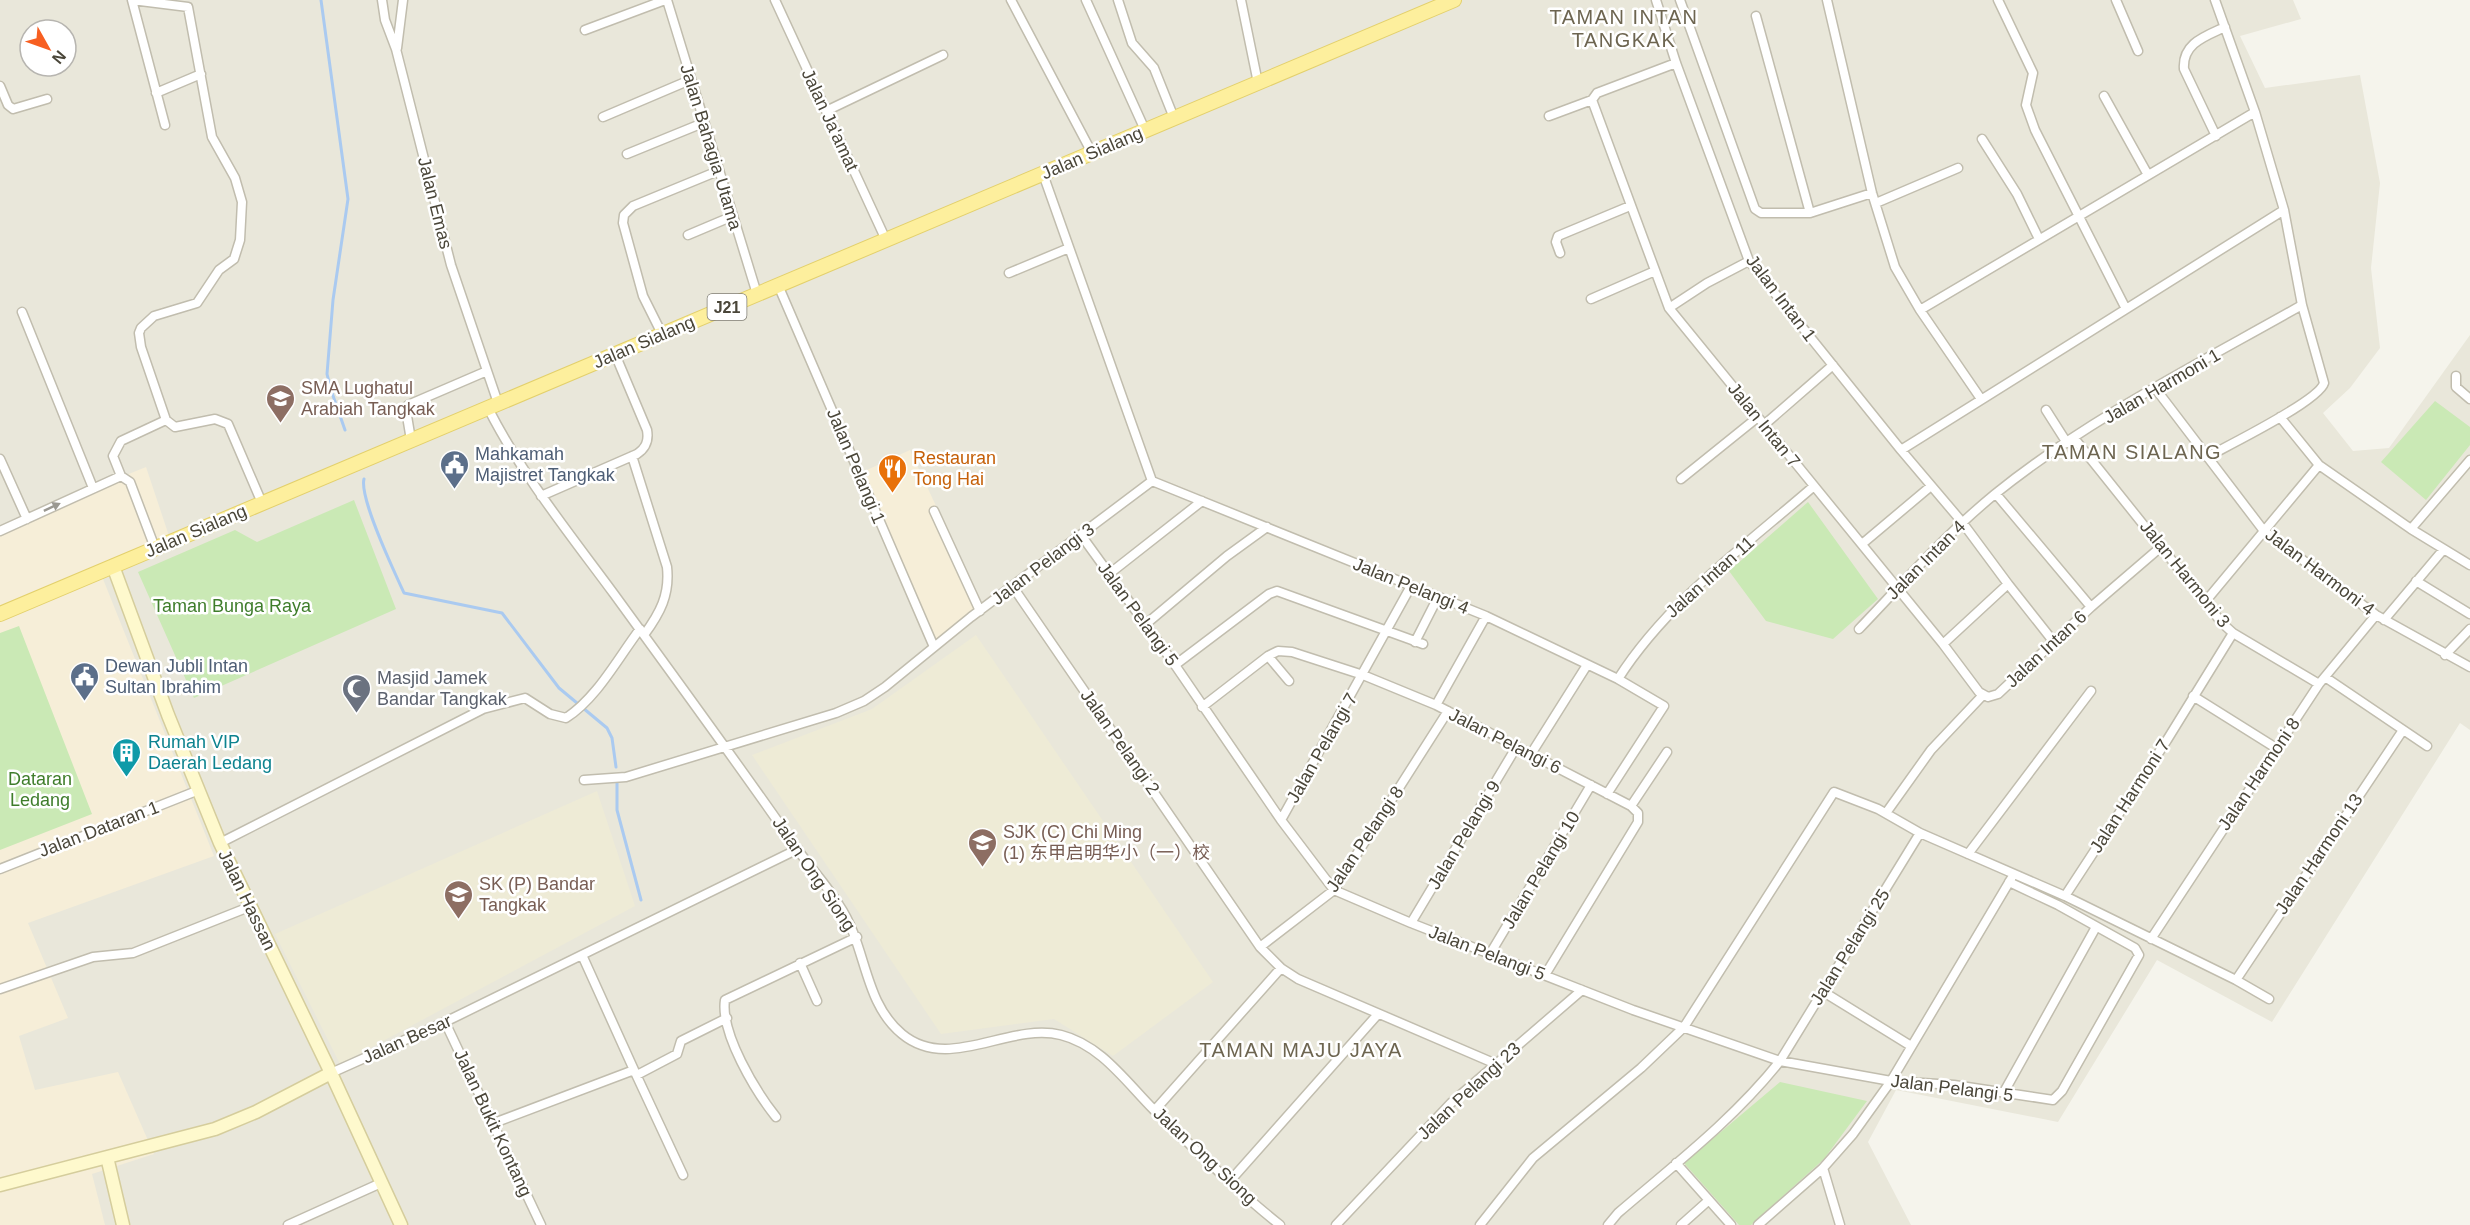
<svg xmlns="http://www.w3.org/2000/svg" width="2470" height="1225" viewBox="0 0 2470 1225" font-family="Helvetica,'Noto Sans SC',sans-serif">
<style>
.residential{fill:#e9e7da;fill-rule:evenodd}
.commercial{fill:#f6eed8}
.education{fill:#eeebd6}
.green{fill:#cae9b5}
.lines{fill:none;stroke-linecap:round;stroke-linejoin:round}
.stream{stroke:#aacaf0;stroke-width:3}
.street-casing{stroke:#c1bdae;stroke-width:11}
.secondary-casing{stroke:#d5cd9c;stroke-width:15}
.primary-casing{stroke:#e3d06c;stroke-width:16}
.street{stroke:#fff;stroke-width:8}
.secondary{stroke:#fef9cd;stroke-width:12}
.primary{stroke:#fdef9d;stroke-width:14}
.oneway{fill:#9b9992}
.labels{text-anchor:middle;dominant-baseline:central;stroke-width:5;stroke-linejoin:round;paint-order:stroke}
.shield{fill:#fff;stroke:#807e74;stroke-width:1.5}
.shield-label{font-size:16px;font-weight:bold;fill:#4a4639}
.street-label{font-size:18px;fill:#4a4639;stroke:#fff}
.education-label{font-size:18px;fill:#785e54;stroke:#fff;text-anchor:start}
.service-label{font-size:18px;fill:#4e5e75;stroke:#fff;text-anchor:start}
.food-label{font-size:18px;fill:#c56008;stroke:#fff;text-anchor:start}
.park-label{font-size:18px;fill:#3f7d2b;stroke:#fff}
.worship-label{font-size:18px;fill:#5b616d;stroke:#fff;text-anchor:start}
.culture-label{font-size:18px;fill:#0d838f;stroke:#fff;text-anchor:start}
.neighbourhood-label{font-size:20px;letter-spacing:1.5px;fill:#6d6550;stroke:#fff}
</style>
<rect width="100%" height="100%" fill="#f5f4ec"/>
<path class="residential" d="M0 0H2293L2301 19 2240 36 2265 88 2360 75 2380 183 2371 268 2380 348 2350 388 2323 413 2353 451 2389 448 2470 335V730L2460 723 2272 1022 2157 960 2058 1122 1896 1090 1868 1142 1911 1225H0ZM30 30H66V66H30Z"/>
<path class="commercial" d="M910 450 982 605 929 646 856 475Z
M146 467 172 545 101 574 214 856 28 923 68 1018 19 1036 35 1090 118 1072 154 1154 92 1174 105 1225H0V526Z"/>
<path class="education" d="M976 635 1213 982 1113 1056 1054 1019 941 1034 752 755 872 709Z
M597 791 635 906 340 1064 275 934Z"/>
<path class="green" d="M2435 401 2470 427V445L2426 500 2381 462Z
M354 500 396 609 194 698 138 572 235 530 257 542Z
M1808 502 1878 599 1833 639 1766 621 1729 571Z
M19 626 92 814 0 850V633Z
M1780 1082 1867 1101 1824 1159 1751 1225H1739L1684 1163Z"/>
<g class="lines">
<path class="stream" d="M321 0 348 199 333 300 327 374 331 390 345 430
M364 479C359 498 394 571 404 593L502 613 559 688 607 728 612 738 616 767
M617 781V810L641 900"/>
<defs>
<path id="street" d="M382 0 385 20 396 49 451 265 498 403
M667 0 757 294
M775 0 886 240
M1011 0 1092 153
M1086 0 1145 130
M1118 0 1132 43 1154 68 1174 118
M1241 0 1258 83
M1656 0 1676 63 1749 261 1901 450 1962 522 2008 584
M1680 0 1755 209 1761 213H1810
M1827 0 1872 193 1895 267 1920 310 1981 399
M1998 0 2033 73 2026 105 2035 130 2126 309
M2116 0 2138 51
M1756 16 1810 213 1872 193
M585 30 665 0
M397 48 403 0
M1676 63 1597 93 1592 100 1669 308 1943 644 1979 692 1988 697 1998 694 2091 607 2162 546
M0 86 8 105 13 109 47 99
M156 93 201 74
M2104 96 2148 175
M826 111 943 55
M1549 116 1592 100
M603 117 690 80
M165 125 132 0 188 7 212 137 235 178 242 202 240 240 234 259 219 270 197 303 154 316 141 328 139 333 141 347 166 420 175 427 215 419 228 424 262 503
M2216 136 2184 69C2182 43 2206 36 2225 27
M1982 139 2017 194 2039 239
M627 154 703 123
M1043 174 1152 481
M1876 203 1958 168
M688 235 733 216
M1560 253 1556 242 1558 236 1630 206
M1009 273 1069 248
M778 285 934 647
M1591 299 1655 271
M1669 308 1707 283 1749 261
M1920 310 2255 112
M22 312 93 488
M662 334 643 296 623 223 624 215 633 206 718 171
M2456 376V387L2470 399
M2155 388 2264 531 2376 615 2470 667
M488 408C522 475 569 533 614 594 675 678 736 761 795 846 809 866 826 884 839 905 867 946 863 1002 902 1034 949 1073 1008 1022 1061 1035 1101 1045 1126 1082 1154 1110 1195 1149 1236 1190 1280 1225
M2046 410 2067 443
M2280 417 2319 465 2411 529 2470 565
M1764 425 1833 365
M2074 438 2222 623 2233 633 2319 684
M411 440 406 410 408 405 487 371
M1901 450 2284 210
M632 456 667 567C670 595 660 613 644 635
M2207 457C2227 446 2319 401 2324 383L2302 305 2284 210 2255 112 2215 0
M0 459 27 519
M121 476 113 456 121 441 166 420
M1681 479 1758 417
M1152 481 1486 616 1618 679 1664 706 1607 794
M1996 494 2091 607
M541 496 637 454C646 448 649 441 647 430L615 354
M934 511 980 611
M2411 529 2470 460
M0 531 121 476 130 482 155 548
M1081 535 1175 665 1281 820 1334 890 1411 923 1633 1010 1780 1061 1891 1081 1954 1085 2053 1100 2062 1091 2139 955 2135 948 2058 905 2009 882
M1862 544 1931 486
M1109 574 1202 501
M2416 581 2470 614
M1013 587 1260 947 1281 968 1298 979 1496 1064
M2205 602 2319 465
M2384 620 2443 550
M1146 624 1227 556 1267 527
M1859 629C1903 583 1946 534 1995 494 2088 419 2198 364 2302 305
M1415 642 1438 597
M1943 644 2008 584 2053 641
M2445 655 2470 629
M1268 656 1289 681
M1175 665 1269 594 1277 591 1423 644
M2325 677 2427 746
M1618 679C1667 602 1746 545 1814 486
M2193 696 2276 748
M1436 705 1486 616
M1202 707 1268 656 1278 651 1292 652 1363 675 1436 705 1631 806 1638 813V822L1545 975
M1531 754 1587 665
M584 780 626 777 836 713 864 701 885 687 971 617 1152 481
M1631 806 1667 752
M1886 813 1931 750 1983 695
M1281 820 1411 586
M220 843 483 709 525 698 550 714 566 718C597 698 618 658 640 629
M1968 854 2091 691
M0 869 199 790
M2065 896 2167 740 2233 633
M1411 923 1517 746
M2151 939 2319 684 2376 615
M1260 947 1334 890 1448 711
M1490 954 1591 785
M800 963 817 1001
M2236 980 2403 730
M0 989 93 957 133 953 249 907
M1822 991 1911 1046
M445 1022 541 1225
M634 1070 683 1175
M331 1073 445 1022 798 849
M637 1075 677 1054 681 1041 727 1018
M2004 1092 2096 927
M1155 1110 1281 968
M776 1117C756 1092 720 1033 725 1000L857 937
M494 1123 634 1070 582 955
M1676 1163 1731 1225
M1823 1168 1840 1225
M1230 1181 1378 1014
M288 1225 381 1183
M1336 1225 1451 1103 1582 990
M1480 1225 1533 1158 1641 1068 1684 1027 1834 792 1878 809 1920 833 2065 896 2236 980 2269 999
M1608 1225 1618 1213C1674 1165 1734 1119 1780 1061L1920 833
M1681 1225 1709 1200
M1758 1225 1823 1168 1853 1134 1891 1081 2011 879"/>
<path id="secondary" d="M113 566 168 715 220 843 331 1073 401 1225
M107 1157 123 1225
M0 1185 215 1129 256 1112 331 1073"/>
<path id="primary" d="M0 614 1454 0"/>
</defs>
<use href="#street" class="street-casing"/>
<use href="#secondary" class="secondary-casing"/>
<use href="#primary" class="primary-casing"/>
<use href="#street" class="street"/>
<use href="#secondary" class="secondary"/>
<use href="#primary" class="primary"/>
</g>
<defs><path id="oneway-solid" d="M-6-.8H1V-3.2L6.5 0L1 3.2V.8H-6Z" transform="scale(1.5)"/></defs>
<use class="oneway" href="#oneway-solid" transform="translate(52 507) rotate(-25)"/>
<defs>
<symbol id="school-pin" viewBox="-11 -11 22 30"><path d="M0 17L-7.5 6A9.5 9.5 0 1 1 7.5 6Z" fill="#8d6e63" stroke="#fff"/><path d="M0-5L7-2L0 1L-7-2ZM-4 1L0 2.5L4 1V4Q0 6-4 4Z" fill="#fff"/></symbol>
<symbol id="civic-pin" viewBox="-11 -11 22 30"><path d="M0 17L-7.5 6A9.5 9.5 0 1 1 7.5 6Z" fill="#5c6f8a" stroke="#fff"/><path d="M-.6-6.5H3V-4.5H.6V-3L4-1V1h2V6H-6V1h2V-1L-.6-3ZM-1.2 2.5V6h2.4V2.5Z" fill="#fff"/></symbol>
<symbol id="restaurant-pin" viewBox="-11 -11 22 30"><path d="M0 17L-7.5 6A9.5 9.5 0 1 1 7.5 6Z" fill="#e8710a" stroke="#fff"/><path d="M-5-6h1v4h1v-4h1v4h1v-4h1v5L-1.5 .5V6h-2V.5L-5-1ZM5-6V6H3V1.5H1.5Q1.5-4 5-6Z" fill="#fff"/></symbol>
<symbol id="mosque-pin" viewBox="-11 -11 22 30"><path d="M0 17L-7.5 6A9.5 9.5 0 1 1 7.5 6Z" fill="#6b7280" stroke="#fff"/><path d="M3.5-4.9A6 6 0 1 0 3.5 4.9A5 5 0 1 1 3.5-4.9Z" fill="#fff"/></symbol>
<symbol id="building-pin" viewBox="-11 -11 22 30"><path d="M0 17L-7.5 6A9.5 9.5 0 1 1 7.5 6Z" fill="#0f9aa8" stroke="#fff"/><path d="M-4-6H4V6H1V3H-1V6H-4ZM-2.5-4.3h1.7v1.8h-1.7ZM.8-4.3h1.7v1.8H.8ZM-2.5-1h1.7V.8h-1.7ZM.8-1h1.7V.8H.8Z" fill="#fff"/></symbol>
</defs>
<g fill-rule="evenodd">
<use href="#school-pin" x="264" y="382" width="33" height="45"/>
<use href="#civic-pin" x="438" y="448" width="33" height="45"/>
<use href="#restaurant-pin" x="876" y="452" width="33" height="45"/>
<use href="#civic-pin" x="68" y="660" width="33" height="45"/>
<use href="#mosque-pin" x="340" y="672" width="33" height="45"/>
<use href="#building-pin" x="110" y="736" width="33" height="45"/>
<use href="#school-pin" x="966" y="826" width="33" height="45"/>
<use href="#school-pin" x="442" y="878" width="33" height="45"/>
</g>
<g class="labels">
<rect class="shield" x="707.5" y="294" width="39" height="26" rx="4.5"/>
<g class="shield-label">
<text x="727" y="307">J21</text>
</g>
<g class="street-label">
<text transform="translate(830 120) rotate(65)">Jalan Ja'amat</text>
<text transform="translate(711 147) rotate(73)">Jalan Bahagia Utama</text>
<text transform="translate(1092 153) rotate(-23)">Jalan Sialang</text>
<text transform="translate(435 203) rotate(76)">Jalan Emas</text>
<text transform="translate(1781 298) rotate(53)">Jalan Intan 1</text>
<text transform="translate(644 342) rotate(-23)">Jalan Sialang</text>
<text transform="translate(2162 386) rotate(-30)">Jalan Harmoni 1</text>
<text transform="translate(1764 425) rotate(51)">Jalan Intan 7</text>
<text transform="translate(856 466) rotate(67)">Jalan Pelangi 1</text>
<text transform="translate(196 531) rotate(-23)">Jalan Sialang</text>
<text transform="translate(1926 560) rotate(-45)">Jalan Intan 4</text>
<text transform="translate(1043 564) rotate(-37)">Jalan Pelangi 3</text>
<text transform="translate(2320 572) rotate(37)">Jalan Harmoni 4</text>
<text transform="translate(2185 574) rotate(51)">Jalan Harmoni 3</text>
<text transform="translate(1710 577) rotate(-42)">Jalan Intan 11</text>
<text transform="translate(1411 586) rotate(22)">Jalan Pelangi 4</text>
<text transform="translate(1138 614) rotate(54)">Jalan Pelangi 5</text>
<text transform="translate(2046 649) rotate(-43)">Jalan Intan 6</text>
<text transform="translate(1505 741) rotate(27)">Jalan Pelangi 6</text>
<text transform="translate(1120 742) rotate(55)">Jalan Pelangi 2</text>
<text transform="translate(1322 748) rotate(-60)">Jalan Pelangi 7</text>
<text transform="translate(2259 774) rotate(-56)">Jalan Harmoni 8</text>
<text transform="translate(2130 796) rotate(-57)">Jalan Harmoni 7</text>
<text transform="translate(99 829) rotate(-21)">Jalan Dataran 1</text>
<text transform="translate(1464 835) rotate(-59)">Jalan Pelangi 9</text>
<text transform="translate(1365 839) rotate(-56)">Jalan Pelangi 8</text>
<text transform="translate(2319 854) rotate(-56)">Jalan Harmoni 13</text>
<text transform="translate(1541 870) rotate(-59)">Jalan Pelangi 10</text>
<text transform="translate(814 874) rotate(56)">Jalan Ong Siong</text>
<text transform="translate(247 900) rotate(64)">Jalan Hassan</text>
<text transform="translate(1850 947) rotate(-58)">Jalan Pelangi 25</text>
<text transform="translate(1487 953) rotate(21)">Jalan Pelangi 5</text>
<text transform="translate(407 1039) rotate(-24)">Jalan Besar</text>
<text transform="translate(1952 1088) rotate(7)">Jalan Pelangi 5</text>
<text transform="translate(1469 1091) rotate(-43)">Jalan Pelangi 23</text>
<text transform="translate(493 1123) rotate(65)">Jalan Bukit Kontang</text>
<text transform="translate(1205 1156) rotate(43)">Jalan Ong Siong</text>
</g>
<g class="education-label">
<text x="301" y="388">SMA Lughatul<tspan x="301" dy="21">Arabiah Tangkak</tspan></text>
<text x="1003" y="832">SJK (C) Chi Ming<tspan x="1003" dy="21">(1) 东甲启明华小（一）校</tspan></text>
<text x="479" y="884">SK (P) Bandar<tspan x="479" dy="21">Tangkak</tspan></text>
</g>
<g class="service-label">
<text x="475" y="454">Mahkamah<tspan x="475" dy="21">Majistret Tangkak</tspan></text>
<text x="105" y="666">Dewan Jubli Intan<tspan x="105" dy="21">Sultan Ibrahim</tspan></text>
</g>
<g class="food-label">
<text x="913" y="458">Restauran<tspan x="913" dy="21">Tong Hai</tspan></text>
</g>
<g class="park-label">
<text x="232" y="606">Taman Bunga Raya</text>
<text x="40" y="779">Dataran<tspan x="40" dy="21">Ledang</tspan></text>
</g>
<g class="worship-label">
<text x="377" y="678">Masjid Jamek<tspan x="377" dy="21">Bandar Tangkak</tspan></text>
</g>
<g class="culture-label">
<text x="148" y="742">Rumah VIP<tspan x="148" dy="21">Daerah Ledang</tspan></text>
</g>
<g class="neighbourhood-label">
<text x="1624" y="17">TAMAN INTAN<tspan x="1624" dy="23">TANGKAK</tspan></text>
<text x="2132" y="452">TAMAN SIALANG</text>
<text x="1301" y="1050">TAMAN MAJU JAYA</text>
</g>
</g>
<g transform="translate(48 48) rotate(130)"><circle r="28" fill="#ffffff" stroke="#b7b5b0" stroke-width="1.5"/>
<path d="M0-4.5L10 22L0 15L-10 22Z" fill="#f75f21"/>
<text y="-9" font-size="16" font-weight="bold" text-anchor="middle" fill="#4a4639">N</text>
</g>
</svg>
